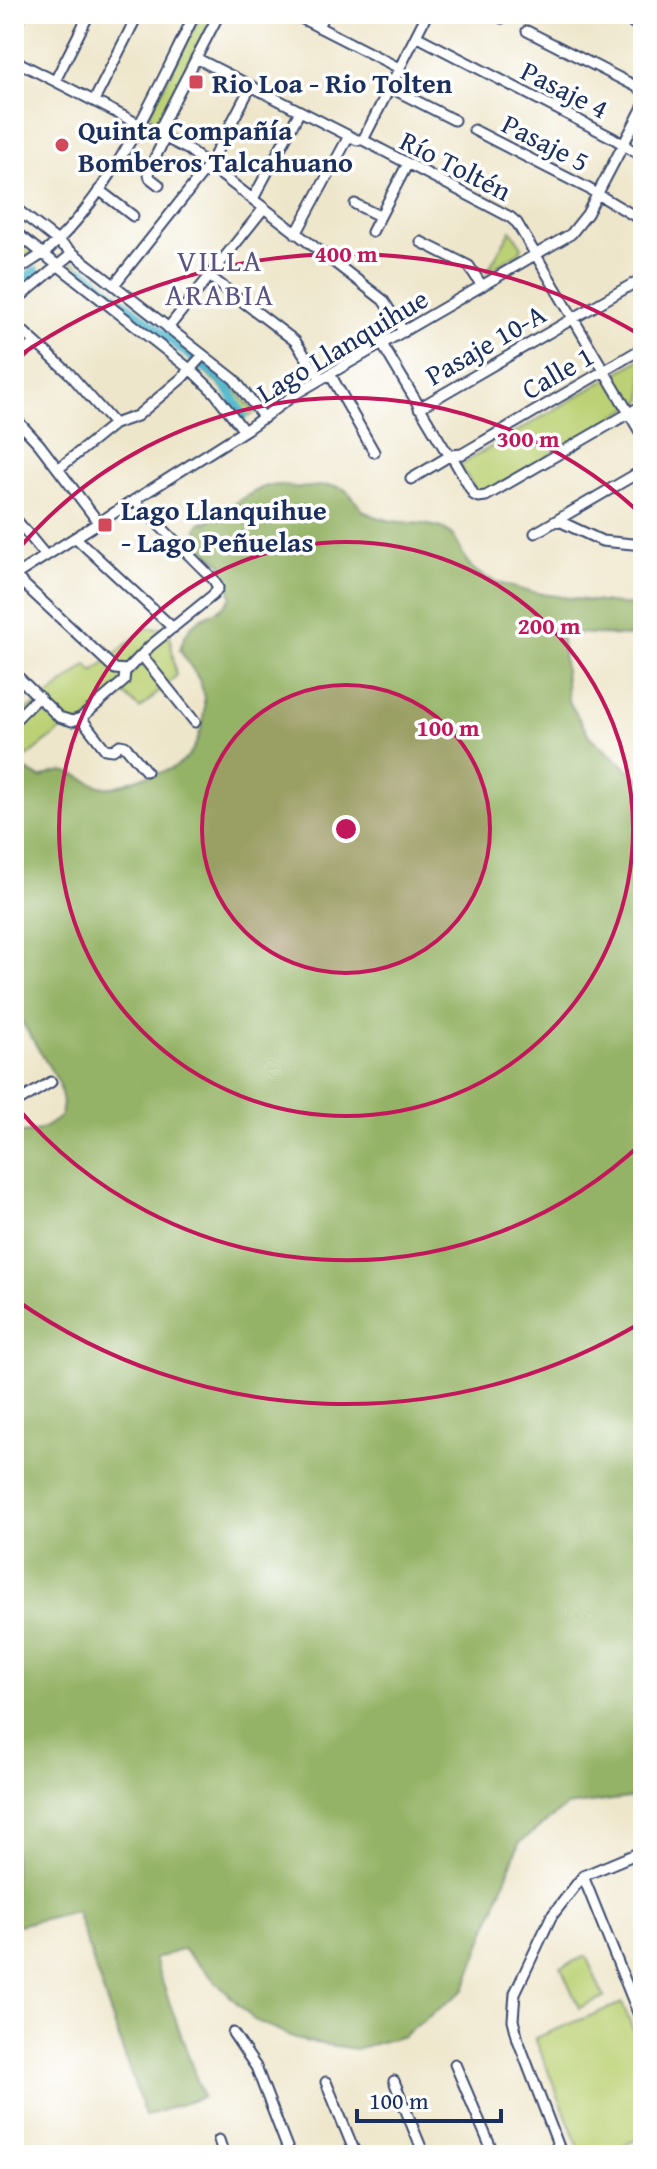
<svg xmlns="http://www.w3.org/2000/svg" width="657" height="2169" viewBox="0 0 657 2169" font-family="'Gentium Book Plus',serif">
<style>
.green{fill:#bcd174;stroke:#6c8069;stroke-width:2}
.forest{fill:#95b366;stroke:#587162;stroke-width:2}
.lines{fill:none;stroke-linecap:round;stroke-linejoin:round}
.canal{stroke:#51b9ce;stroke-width:10}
.minor-casing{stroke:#3b4a6e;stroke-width:13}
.minor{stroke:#fff;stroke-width:9}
.ring{fill:none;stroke:#c2185b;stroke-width:4}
.poi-dot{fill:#d1495b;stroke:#fff;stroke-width:3}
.labels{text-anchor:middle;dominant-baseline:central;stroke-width:7;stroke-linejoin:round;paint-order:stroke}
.poi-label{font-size:28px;font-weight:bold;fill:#1b2f5e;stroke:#fff;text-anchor:start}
.street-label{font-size:28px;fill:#1b2f5e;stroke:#fff}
.neighbourhood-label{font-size:30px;letter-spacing:2px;fill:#5b5483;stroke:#fff}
.centre{fill:#c2185b;stroke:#fff;stroke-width:4}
.ring-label{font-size:24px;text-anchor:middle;font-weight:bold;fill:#c2185b;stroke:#fff;stroke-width:7;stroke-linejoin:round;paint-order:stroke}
</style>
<rect width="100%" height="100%" fill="#fff"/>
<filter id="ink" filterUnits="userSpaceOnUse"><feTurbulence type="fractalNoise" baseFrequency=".0125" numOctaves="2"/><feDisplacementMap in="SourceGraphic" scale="16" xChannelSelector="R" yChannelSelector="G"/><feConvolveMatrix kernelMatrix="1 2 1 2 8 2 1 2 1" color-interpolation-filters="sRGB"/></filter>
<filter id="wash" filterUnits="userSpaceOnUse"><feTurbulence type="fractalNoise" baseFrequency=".006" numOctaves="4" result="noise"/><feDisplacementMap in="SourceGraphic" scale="32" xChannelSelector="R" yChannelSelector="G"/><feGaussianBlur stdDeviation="1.8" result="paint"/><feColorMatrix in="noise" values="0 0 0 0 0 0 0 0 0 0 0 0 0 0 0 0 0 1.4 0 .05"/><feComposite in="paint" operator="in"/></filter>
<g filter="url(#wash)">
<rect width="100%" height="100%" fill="#eee6ca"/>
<path class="green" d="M201 14H214L161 117 151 120 150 113Z
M511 230 522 247 520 252 487 272Z
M14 235 35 250 14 269Z
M73 261 229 382 255 412 244 419 221 387 186 356 67 267Z
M643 358V400L483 494 477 493 460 465Z
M146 628 169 629 176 676 140 709 124 694 82 723 68 725 25 758 14 754V716L38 704 87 665 93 672Z
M586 1956 604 1997 579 2008 561 1967Z
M622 2003 643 2054V2137L600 2155H582L535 2038Z"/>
<path class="forest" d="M282 485C304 493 322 481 342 488 353 492 356 507 367 513 389 525 416 521 439 527 462 534 459 560 477 572 511 596 600 601 643 607V637L561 632 568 700 590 737 643 782V1796L567 1806 519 1843 464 1990 403 2036 355 2049 303 2041 254 2020 183 1949 154 1959 203 2097 145 2116 76 1911 14 1926V1133C35 1134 45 1129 61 1116L63 1103 59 1083 14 1009V767H21L41 778C73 761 78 782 105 787 118 789 130 780 142 777 180 770 196 759 203 719 205 707 205 694 200 682 195 671 186 661 180 650 190 610 213 622 231 598L230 587 220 579 222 564C209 553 188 541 200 523L208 522C213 516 254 491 262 488 268 485 276 486 282 485Z"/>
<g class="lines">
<path class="canal" d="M83 271 224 382 243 416
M14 288 35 271"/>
</g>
</g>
<g filter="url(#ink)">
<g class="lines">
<defs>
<path id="minor" d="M293 14 399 68
M495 14 502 18
M617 14 643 28
M318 27 324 14
M14 29 22 14
M527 31 643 90
M416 36 613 138 643 157
M196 58 357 140H363L510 217 517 223 643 437
M14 60 189 150 383 300 404 332
M55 81 89 14
M389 87 454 120
M94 101 138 14
M474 130 589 189 643 221
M157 134 219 14
M363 140 427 14
M159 185 150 178 148 171 165 138
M99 190 133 216
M253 199 300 111
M355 204 379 216
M14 207 234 379 264 418
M14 231 191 370 215 393 244 431
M372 232 407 165
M296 234 349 136
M421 242 469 266 482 286
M14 273C24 265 41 256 49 249 115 189 155 93 195 14
M209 276 295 341 321 379
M114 285 210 164 251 86
M14 302 73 253
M14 323 69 373 114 424
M168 328 264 208
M382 344 444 448 451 455 474 495 478 497 486 496 643 405
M14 361 35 343
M330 374 374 452
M419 408 643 278
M14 417 39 444 99 523
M58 469 114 424 137 416 182 378 203 355
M411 479 451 455 462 454 643 348
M14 517 46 556
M557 520 602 541 643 545
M535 533 643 470
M76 538 173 628
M14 576 247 429 297 393 571 234 587 214 643 107
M15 576 115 669 127 670 150 646 213 595 218 588 214 580 134 500
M142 656 195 722
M14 673 59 717 72 721 81 718
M81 718 105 749 113 750 120 745 125 746 146 771
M81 718 124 681 125 671
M14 721 39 696
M14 1037 16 1035
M14 1104 51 1082
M583 1876 643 2025
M233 2033 256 2067 290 2155
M455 2064 494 2155
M394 2081 424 2155
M326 2082 356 2155
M219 2140 224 2155
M562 2155 518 2040 513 2020 515 1993 551 1917 583 1876 643 1851"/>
</defs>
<use href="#minor" class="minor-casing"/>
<use href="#minor" class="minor"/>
</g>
</g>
<circle cx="346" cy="829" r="144" fill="#c2185b" fill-opacity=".12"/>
<g class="ring">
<circle cx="346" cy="829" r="144"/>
<circle cx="346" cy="829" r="287"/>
<path d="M643 1142A431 431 0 0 1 16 1106M16 552A431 431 0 0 1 643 516"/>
<path d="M642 1322A575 575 0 0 1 16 1300M16 358A575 575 0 0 1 642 336"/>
</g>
<g class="poi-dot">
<rect x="188" y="74" width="16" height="16" rx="4"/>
<circle cx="62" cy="145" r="8"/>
<rect x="97" y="517" width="16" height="16" rx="4"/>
</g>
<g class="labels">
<g class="poi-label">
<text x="212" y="82">Rio Loa - Rio Tolten</text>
<text x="78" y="129">Quinta Compañía<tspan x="78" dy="32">Bomberos Talcahuano</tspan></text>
<text x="121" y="509">Lago Llanquihue<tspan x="121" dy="32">- Lago Peñuelas</tspan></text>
</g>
<g class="street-label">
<text transform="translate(565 89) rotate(27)">Pasaje 4</text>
<text transform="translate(546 142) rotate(27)">Pasaje 5</text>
<text transform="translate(456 165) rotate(27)">Río Toltén</text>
<text transform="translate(485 344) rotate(-30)">Pasaje 10-A</text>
<text transform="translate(342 345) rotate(-31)">Lago Llanquihue</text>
<text transform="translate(557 372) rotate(-30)">Calle 1</text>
</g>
<g class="neighbourhood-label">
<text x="220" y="260">VILLA<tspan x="220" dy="34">ARABIA</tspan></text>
</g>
</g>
<circle cx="346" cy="829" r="12" class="centre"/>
<g class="ring-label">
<text x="346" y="262">400 m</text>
<text x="528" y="447">300 m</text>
<text x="549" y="634">200 m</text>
<text x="448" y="736">100 m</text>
</g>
<rect width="657" height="2169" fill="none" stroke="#fff" stroke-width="48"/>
<path d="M357 2109v12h144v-12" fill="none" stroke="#1b2f5e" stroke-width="4"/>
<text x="369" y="2109" font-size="24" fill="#1b2f5e" stroke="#ffffff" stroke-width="6" paint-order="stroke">100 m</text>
</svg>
